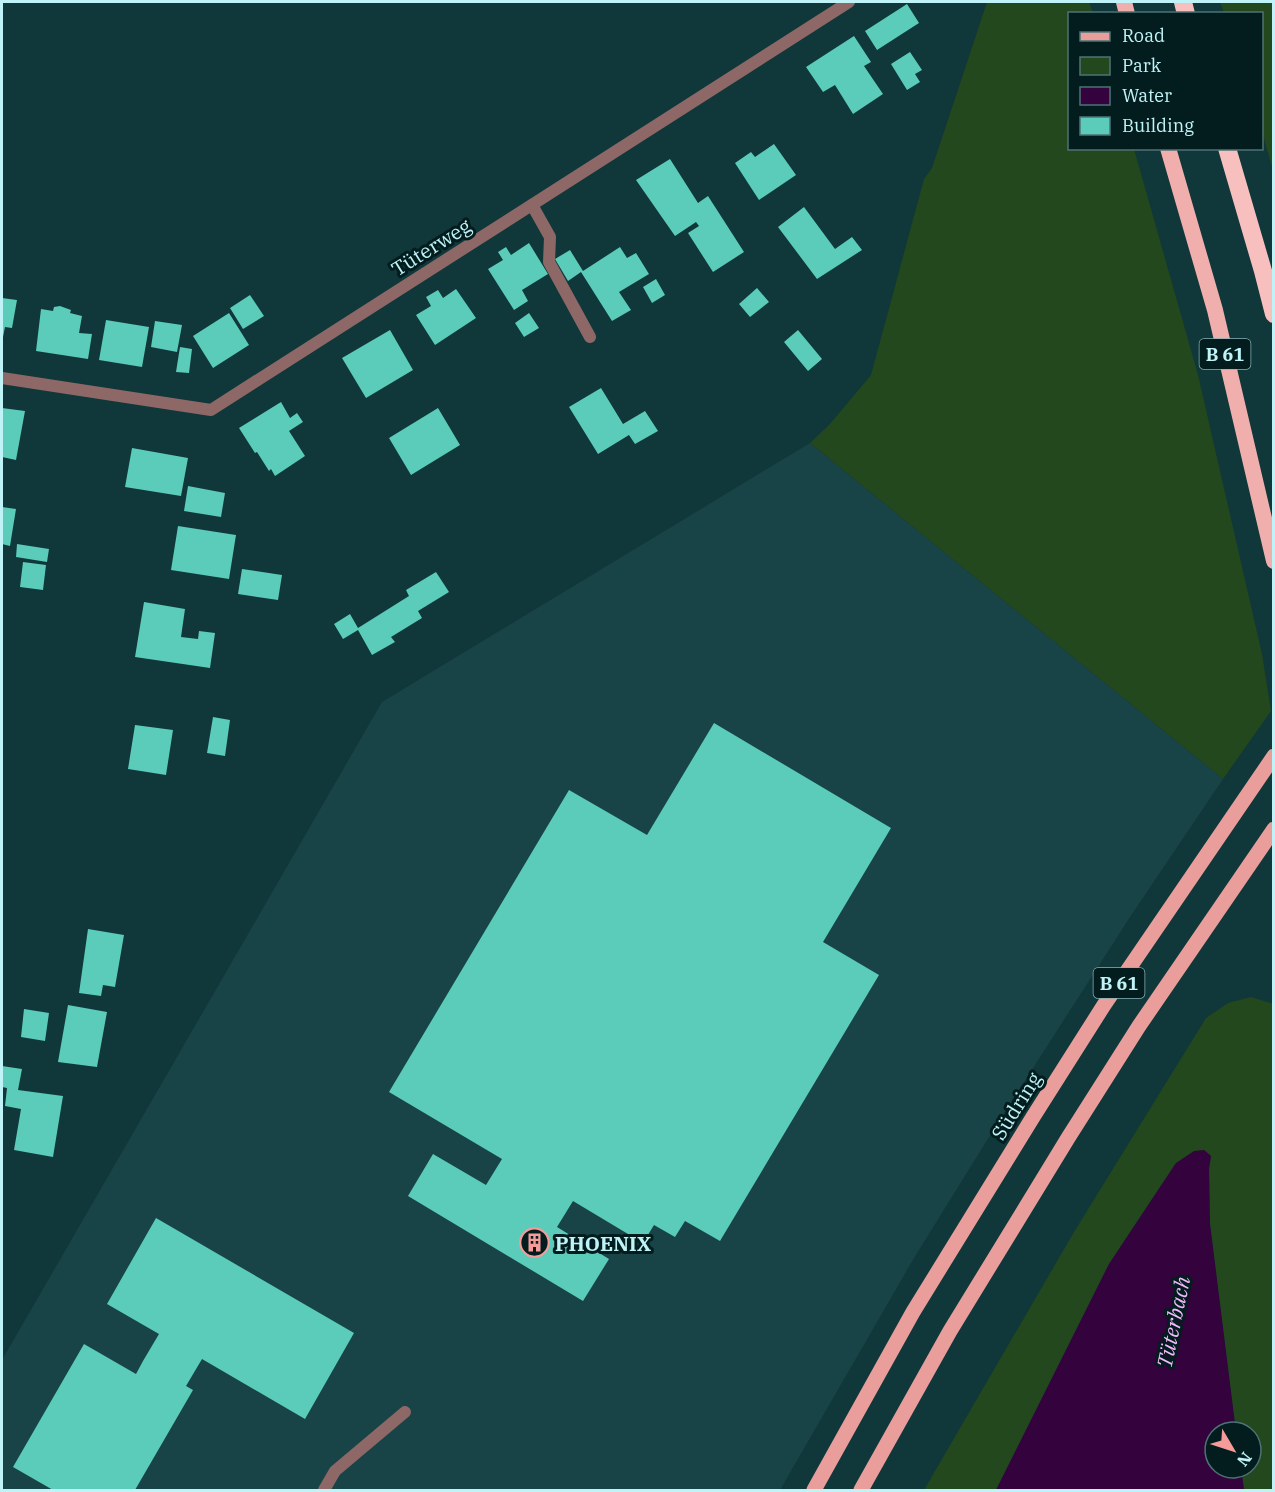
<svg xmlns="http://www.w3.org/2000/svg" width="1275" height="1492" viewBox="0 0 1275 1492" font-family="'IBM Plex Serif',serif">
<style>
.built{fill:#194447}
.green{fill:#23481e}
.water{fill:#34033d}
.building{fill:#5accb9}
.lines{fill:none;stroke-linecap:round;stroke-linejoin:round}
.service{stroke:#8d6867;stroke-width:12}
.minor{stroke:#8d6867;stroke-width:12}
.primary{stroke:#e99e9c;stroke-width:15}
.trunk{stroke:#f0aeac;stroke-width:16}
.motorway{stroke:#f7bfbd;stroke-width:18}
.labels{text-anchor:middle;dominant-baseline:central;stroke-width:6;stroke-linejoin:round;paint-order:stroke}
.shield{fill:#031d1e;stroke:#87b3b6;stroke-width:1.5}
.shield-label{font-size:18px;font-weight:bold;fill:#bff3f7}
.street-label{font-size:20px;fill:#bff3f7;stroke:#031d1e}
.poi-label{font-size:20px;font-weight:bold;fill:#bff3f7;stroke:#031d1e;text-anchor:start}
.water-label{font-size:21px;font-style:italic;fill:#f2b9fd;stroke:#031d1e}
</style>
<rect width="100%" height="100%" fill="#103739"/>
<path class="built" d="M810 443 1223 779 1130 917 999 1121 914 1258 780 1490H2V1360L382 702Z"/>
<path class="green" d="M987 2H1089L1093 13 1070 14V148L1134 149 1198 375 1262 654 1271 711 1223 779 810 443 830 424 871 375 924 179 932 168Z
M1220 2H1273V171L1262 131V14L1224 13Z
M1251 997 1274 1004 1273 1490H1244L1241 1468H1251V1432H1236L1210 1224 1209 1169 1211 1156 1204 1150 1176 1163 1109 1264 996 1490H924L1074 1232 1206 1018 1228 1003Z"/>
<path class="water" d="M1204 1150 1211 1156 1209 1169 1210 1224 1236 1432H1215V1468H1241L1244 1490H996L1109 1264 1176 1163 1194 1151Z"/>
<path class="building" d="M907 4 919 23 877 50 865 31Z
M854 36 871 62 864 66 883 94 853 114 835 85 823 92 806 67Z
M910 52 922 70 915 74 920 82 907 90 891 64Z
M774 144 796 175 759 200 735 163 751 152 755 157Z
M670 159 698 203 708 196 744 252 713 272 688 233 699 226 696 222 675 236 636 180Z
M804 207 835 249 852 237 862 250 817 279 778 227Z
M529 243 548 274 522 290 528 301 514 310 488 269 503 260 498 252 506 247 511 255Z
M620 247 627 258 636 253 649 274 619 292 631 310 612 321 581 272 568 281 555 259 570 250 583 271Z
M656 279 665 295 652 303 643 287Z
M757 288 769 302 750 317 739 304Z
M456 289 476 318 435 345 416 315 431 306 426 297 438 290 443 298Z
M250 295 264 316 243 329 230 308Z
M2 298 17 300 12 328 5 327 3 337Z
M60 306 71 310 70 313 82 316 79 333 92 334 88 359 36 351 41 309 53 311 54 307Z
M229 313 249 345 213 368 193 336Z
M529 313 539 328 524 337 515 323Z
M106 320 149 327 142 367 99 360Z
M155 321 182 325 177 352 151 347Z
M390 330 413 370 366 398 342 358Z
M798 330 822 359 808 371 784 342Z
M180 347 192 349 189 373 176 372Z
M601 388 623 424 645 411 658 431 635 444 629 435 598 454 569 407Z
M281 402 290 418 297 413 303 422 289 431 305 456 275 476 271 469 269 471 257 452 255 453 239 428Z
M2 408 25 411 16 460 2 457Z
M438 408 460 445 411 475 389 438Z
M132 448 188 458 181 496 125 487Z
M188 486 225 493 221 517 184 511Z
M2 507 16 509 10 546 2 544Z
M178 526 236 535 229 579 171 570Z
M17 544 49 549 47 562 16 557Z
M23 562 46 565 43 590 20 587Z
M242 569 282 575 278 600 238 594Z
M436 572 449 592 418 611 422 618 391 637 395 642 372 655 358 630 343 639 334 624 350 614 358 628 409 596 406 590Z
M144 602 185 609 181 637 198 639 199 631 215 633 210 668 135 657Z
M213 717 230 720 225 756 207 753Z
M714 723 891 828 823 942 879 975 720 1241 685 1221 675 1237 654 1225 643 1243 573 1201 557 1227 609 1259 583 1301 408 1196 433 1154 486 1185 502 1159 389 1092 569 790 647 835Z
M135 725 173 730 166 775 128 769Z
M88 929 124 935 115 987 103 985 101 996 79 993Z
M68 1005 107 1012 97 1067 58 1062Z
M24 1009 49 1013 45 1041 21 1037Z
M2 1066 22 1069 18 1090 63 1096 53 1157 14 1150 21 1109 5 1106 7 1088 2 1087Z
M156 1218 354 1333 305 1419 202 1359 186 1386 193 1390 135 1490H53L13 1467 84 1344 136 1374 143 1361 159 1334 107 1304Z"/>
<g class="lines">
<path class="service" d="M532 205 550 237 549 262 590 337"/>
<path class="minor" d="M2 378 211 410 849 2
M324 1490 335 1471 405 1412"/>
<path class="primary" d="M814 1490 913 1312 1033 1117 1104 1005 1274 756
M861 1490 950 1331 1068 1138 1139 1026 1274 829"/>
<path class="trunk" d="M1124 2 1127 14
M1168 148 1215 310 1274 561"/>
<path class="motorway" d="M1183 2 1186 14
M1227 148 1263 271 1274 314"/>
</g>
<defs>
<symbol id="building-ring" viewBox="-11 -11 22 22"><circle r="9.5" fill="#031d1e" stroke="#f59b99" stroke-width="1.5"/><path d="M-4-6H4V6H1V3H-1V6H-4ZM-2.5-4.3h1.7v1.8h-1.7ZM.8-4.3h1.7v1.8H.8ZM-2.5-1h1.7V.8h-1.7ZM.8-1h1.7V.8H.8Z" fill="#f59b99"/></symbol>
</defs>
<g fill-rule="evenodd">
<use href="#building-ring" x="518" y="1226" width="33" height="33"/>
</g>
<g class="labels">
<g class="shield">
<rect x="1199.5" y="339" width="51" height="30" rx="4.5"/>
<rect x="1093.5" y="968" width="51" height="30" rx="4.5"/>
</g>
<g class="shield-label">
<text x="1225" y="354">B 61</text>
<text x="1119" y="983">B 61</text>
</g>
<g class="street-label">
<text transform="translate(431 247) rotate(-32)">Tüterweg</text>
<text transform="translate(1016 1106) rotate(-58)">Südring</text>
</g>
<g class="poi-label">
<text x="555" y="1243">PHOENIX</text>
</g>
<g class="water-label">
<text transform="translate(1173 1322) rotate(-78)">Tüterbach</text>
</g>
</g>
<rect width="1275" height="1492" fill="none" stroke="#bff3f7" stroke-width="6"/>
<rect x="1068" y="12" width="195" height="138" fill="#031d1e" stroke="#4e7375" stroke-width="1.5"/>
<rect x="1080" y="32" width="30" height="9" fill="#e99e9c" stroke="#4e7375" stroke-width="1.5"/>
<text x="1122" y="42" font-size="18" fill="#bff3f7">Road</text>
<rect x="1080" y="57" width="30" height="18" fill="#23481e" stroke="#4e7375" stroke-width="1.5"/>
<text x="1122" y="72" font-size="18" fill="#bff3f7">Park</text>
<rect x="1080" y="87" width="30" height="18" fill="#34033d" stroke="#4e7375" stroke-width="1.5"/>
<text x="1122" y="102" font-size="18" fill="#bff3f7">Water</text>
<rect x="1080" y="117" width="30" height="18" fill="#5accb9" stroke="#4e7375" stroke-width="1.5"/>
<text x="1122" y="132" font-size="18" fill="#bff3f7">Building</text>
<g transform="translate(1233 1450) rotate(129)"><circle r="28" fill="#031d1e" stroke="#4e7375" stroke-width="1.5"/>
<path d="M0-4.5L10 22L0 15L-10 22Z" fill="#f59b99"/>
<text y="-9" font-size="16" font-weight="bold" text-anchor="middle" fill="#bff3f7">N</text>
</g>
</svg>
